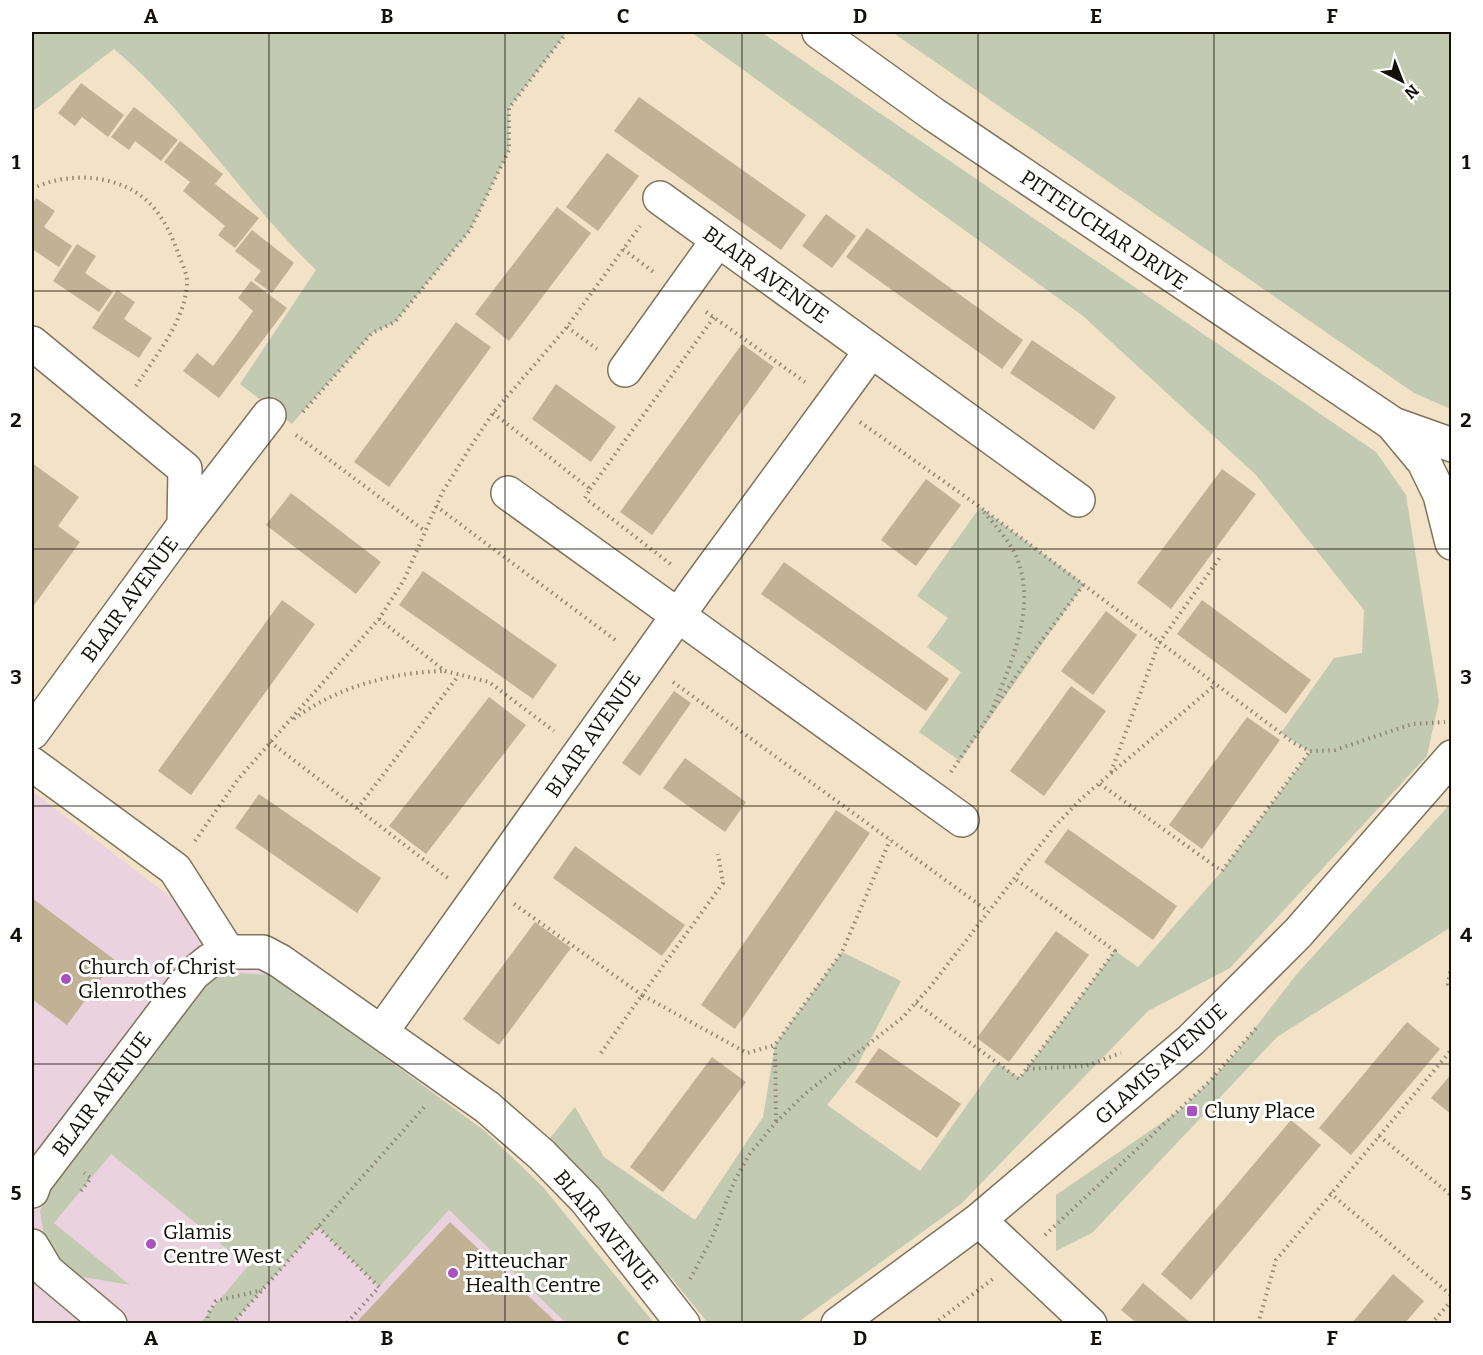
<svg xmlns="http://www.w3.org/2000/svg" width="1483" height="1355" viewBox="0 0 1483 1355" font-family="Bitter,serif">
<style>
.commercial{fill:#ead3de}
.green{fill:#c3cab2}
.building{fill:#c2b295}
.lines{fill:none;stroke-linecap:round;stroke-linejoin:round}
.minor-casing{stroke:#80735b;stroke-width:36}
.path{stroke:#918674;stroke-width:4;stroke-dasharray:1.5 4.5;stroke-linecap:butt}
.minor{stroke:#fff;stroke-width:33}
.grid{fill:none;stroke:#151007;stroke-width:1.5;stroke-opacity:0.55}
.poi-dot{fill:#a951be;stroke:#fff;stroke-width:2}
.labels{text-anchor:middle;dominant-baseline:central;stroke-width:6;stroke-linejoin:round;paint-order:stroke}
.street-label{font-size:21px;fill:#151007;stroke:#fff}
.poi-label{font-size:21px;fill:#151007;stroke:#fff;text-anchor:start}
.neatline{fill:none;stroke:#151007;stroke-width:2}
.grid-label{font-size:20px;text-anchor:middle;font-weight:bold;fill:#151007}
</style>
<rect width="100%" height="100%" fill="#f1e2c8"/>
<path class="commercial" d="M32 791 272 975 436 1094 318 1227 379 1287 449 1210 566 1323H32Z"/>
<path class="green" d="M32 32H567L509 108V150L470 230 395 322 372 333 292 424 240 384 316 270C244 201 190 113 114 49L32 112Z
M691 32H761L1376 452 1406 495 1439 701 1427 756 1230 968 1148 1011 961 1204 797 1323H708L673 1280 546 1143 575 1107 604 1157 695 1220 763 1117 775 1045 842 952 901 981 855 1070 827 1105 920 1171 997 1063 1020 1078 1115 951 1138 967 1222 871 1310 752 1281 733 1334 658 1362 653 1364 610 1256 475 1083 316Z
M892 32H1451V409L1414 393Z
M980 507 1084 584 960 761 919 732 961 672 927 647 948 618 917 596Z
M1451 803V927L1277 1037 1092 1233 1056 1251V1195L1179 1111 1210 1081 1235 1054 1296 975Z
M219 972 272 975 485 1131 543 1187 654 1323H566L449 1210 379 1287 318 1227 233 1323H200L248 1266 111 1154 54 1223 130 1285 72 1275 45 1244 40 1211 58 1169 190 991Z"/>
<path class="building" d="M81 83 124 115 108 137 82 117 75 126 58 113Z
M639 97 806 215 781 250 614 131Z
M134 107 178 140 161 161 135 141 129 150 111 137Z
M180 141 223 174 215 184 259 218 235 248 218 235 225 226 183 191 190 182 164 162Z
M607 153 639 176 598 231 566 207Z
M36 198 55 211 44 227 72 246 59 267 32 249V206Z
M557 207 591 233 509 341 475 314Z
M826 214 856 236 832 268 802 246Z
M867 228 1023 340 1002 369 846 257Z
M252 230 294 263 272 293 254 280 261 271 235 251Z
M77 244 96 256 85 273 113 292 99 312 53 281Z
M251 281 287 308 219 398 183 371 197 353 213 366 234 338 253 311 238 298Z
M117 290 135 302 124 319 152 338 139 358 92 328Z
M456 322 491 347 389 487 354 462Z
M1032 340 1116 397 1094 430 1010 373Z
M742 344 774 367 652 535 620 512Z
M556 384 616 427 591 462 532 419Z
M32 463 79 497 58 526 80 542 32 608Z
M1222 469 1256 494 1171 609 1137 583Z
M926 479 961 505 916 566 881 540Z
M291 493 381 562 356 594 266 525Z
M784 562 949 679 926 711 761 594Z
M423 571 557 665 533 699 399 605Z
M282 600 315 624 191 795 158 771Z
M1202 600 1311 680 1286 714 1177 634Z
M1106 611 1137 635 1093 695 1061 671Z
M1071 686 1106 711 1044 796 1010 771Z
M674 691 691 703 640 776 622 763Z
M489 697 526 725 426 854 389 826Z
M1247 717 1280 740 1202 849 1169 825Z
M685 758 746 802 725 832 663 788Z
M259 794 381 878 357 913 235 828Z
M836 810 870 833 735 1029 701 1005Z
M1068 829 1177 906 1153 940 1044 862Z
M575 846 685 925 662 956 553 878Z
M32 898 115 960 67 1025 32 999Z
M535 922 571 948 499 1045 463 1019Z
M1056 931 1089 955 1009 1062 977 1038Z
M1407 1022 1440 1049 1351 1155 1319 1128Z
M879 1048 961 1104 937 1138 855 1082Z
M712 1057 746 1082 663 1192 630 1167Z
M1452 1073V1115L1431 1098Z
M1291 1120 1321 1145 1191 1300 1161 1274Z
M450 1222 558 1324H355Z
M1393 1274 1424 1301 1404 1324H1351Z
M1143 1283 1192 1324H1138L1121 1310Z"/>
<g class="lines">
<defs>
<path id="minor" d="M819 32 933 114 1393 424 1452 445
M660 198 1078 500
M32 343 185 469 184 525 32 733
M625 370 718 240
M1394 426 1424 462 1440 495 1452 543
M508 493 962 820
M184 525 269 415
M32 764 175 869 228 952H263L280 961 487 1107 542 1155 586 1200 683 1324
M382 1031 699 586 871 351
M32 1191 35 1182 193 974 209 961 228 952
M979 1220 1090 1324
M32 1246 47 1271 110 1324
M838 1324 979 1220 1191 1040 1298 933 1452 757"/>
</defs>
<use href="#minor" class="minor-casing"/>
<path class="path" d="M32 189C69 170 126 174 154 208 165 221 173 238 178 253 181 262 188 274 187 284 185 321 156 355 136 386
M623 249 655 273
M706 312 805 382
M567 327 597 349
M303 412 372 333 395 322 470 230 509 150V108L567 32
M493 413 590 489 585 498 673 566
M860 422 980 507 1294 743 1310 751 1335 750 1412 724 1445 722
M296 435 425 531
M590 489 714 317
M436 506 618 642
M984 512C996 527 1012 543 1018 561 1037 612 1008 669 990 715
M379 619 445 671 489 682 554 731
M673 682 988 911
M294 719C336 687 393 672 445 671
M270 742 449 879
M951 772 1027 660 1084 584
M1111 772 1159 643 1221 556
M1100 784 1222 871 1310 751
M357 809 459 675
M195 841 238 779 379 619 404 580 442 493 471 446 493 413 567 327 640 226
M514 904 642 995 723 883 718 854
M1452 960 1448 984 1452 991
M916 1003 1019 1079 1115 951 1014 878
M601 1053 642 995 747 1053 775 1045
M1027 1069 1086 1066 1121 1053
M776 1121 775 1045 842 952 890 840
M1379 1136 1452 1196
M81 1191 91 1178 84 1173
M1330 1193 1452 1296
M318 1227 379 1287 346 1324
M1045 1235 1210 1081 1258 1026
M690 1279 711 1240 735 1180 749 1155 776 1122 806 1093 902 1018 930 987 1055 826 1082 798 1215 685
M207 1324 208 1314 216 1301 262 1290
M232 1324 426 1105
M934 1324 994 1278
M1258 1324 1276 1260 1452 1049
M1431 1324 1452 1300"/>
<use href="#minor" class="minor"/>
</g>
<path class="grid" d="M269 32V1324M505 32V1324M742 32V1324M978 32V1324M1214 32V1324M32 291H1452M32 549H1452M32 806H1452M32 1064H1452"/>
<g class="poi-dot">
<circle cx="66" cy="979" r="6"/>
<rect x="1186" y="1105" width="12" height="12" rx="3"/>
<circle cx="151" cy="1244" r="6"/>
<circle cx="453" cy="1273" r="6"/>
</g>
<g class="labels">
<g class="street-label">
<text transform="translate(1104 230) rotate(34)">PITTEUCHAR DRIVE</text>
<text transform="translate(766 275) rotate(36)">BLAIR AVENUE</text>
<text transform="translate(130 599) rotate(-54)">BLAIR AVENUE</text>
<text transform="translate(593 734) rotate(-55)">BLAIR AVENUE</text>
<text transform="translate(1161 1064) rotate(-42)">GLAMIS AVENUE</text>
<text transform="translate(102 1094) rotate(-53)">BLAIR AVENUE</text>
<text transform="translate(606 1230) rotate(50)">BLAIR AVENUE</text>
</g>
<g class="poi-label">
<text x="78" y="967">Church of Christ<tspan x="78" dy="24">Glenrothes</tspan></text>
<text x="1204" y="1111">Cluny Place</text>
<text x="163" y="1232">Glamis<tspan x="163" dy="24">Centre West</tspan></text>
<text x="465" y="1261">Pitteuchar<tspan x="465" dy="24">Health Centre</tspan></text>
</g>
</g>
<rect width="1483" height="1355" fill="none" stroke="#ffffff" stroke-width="66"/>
<g transform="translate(1402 81) rotate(138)" stroke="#ffffff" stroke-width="4.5" paint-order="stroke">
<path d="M0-4.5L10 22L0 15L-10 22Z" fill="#151007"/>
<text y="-9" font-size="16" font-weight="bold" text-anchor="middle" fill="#151007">N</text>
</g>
<rect x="33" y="33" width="1417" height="1289" class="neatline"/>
<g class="grid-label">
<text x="151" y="23">A</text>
<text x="387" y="23">B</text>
<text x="623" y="23">C</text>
<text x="860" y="23">D</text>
<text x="1096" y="23">E</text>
<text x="1332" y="23">F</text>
<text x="16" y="169">1</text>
<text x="1466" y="169">1</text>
<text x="16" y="427">2</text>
<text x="1466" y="427">2</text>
<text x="16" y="684">3</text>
<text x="1466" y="684">3</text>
<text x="16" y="942">4</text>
<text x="1466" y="942">4</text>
<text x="16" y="1200">5</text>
<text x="1466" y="1200">5</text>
<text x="151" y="1345">A</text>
<text x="387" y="1345">B</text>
<text x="623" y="1345">C</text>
<text x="860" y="1345">D</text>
<text x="1096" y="1345">E</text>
<text x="1332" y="1345">F</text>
</g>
</svg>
